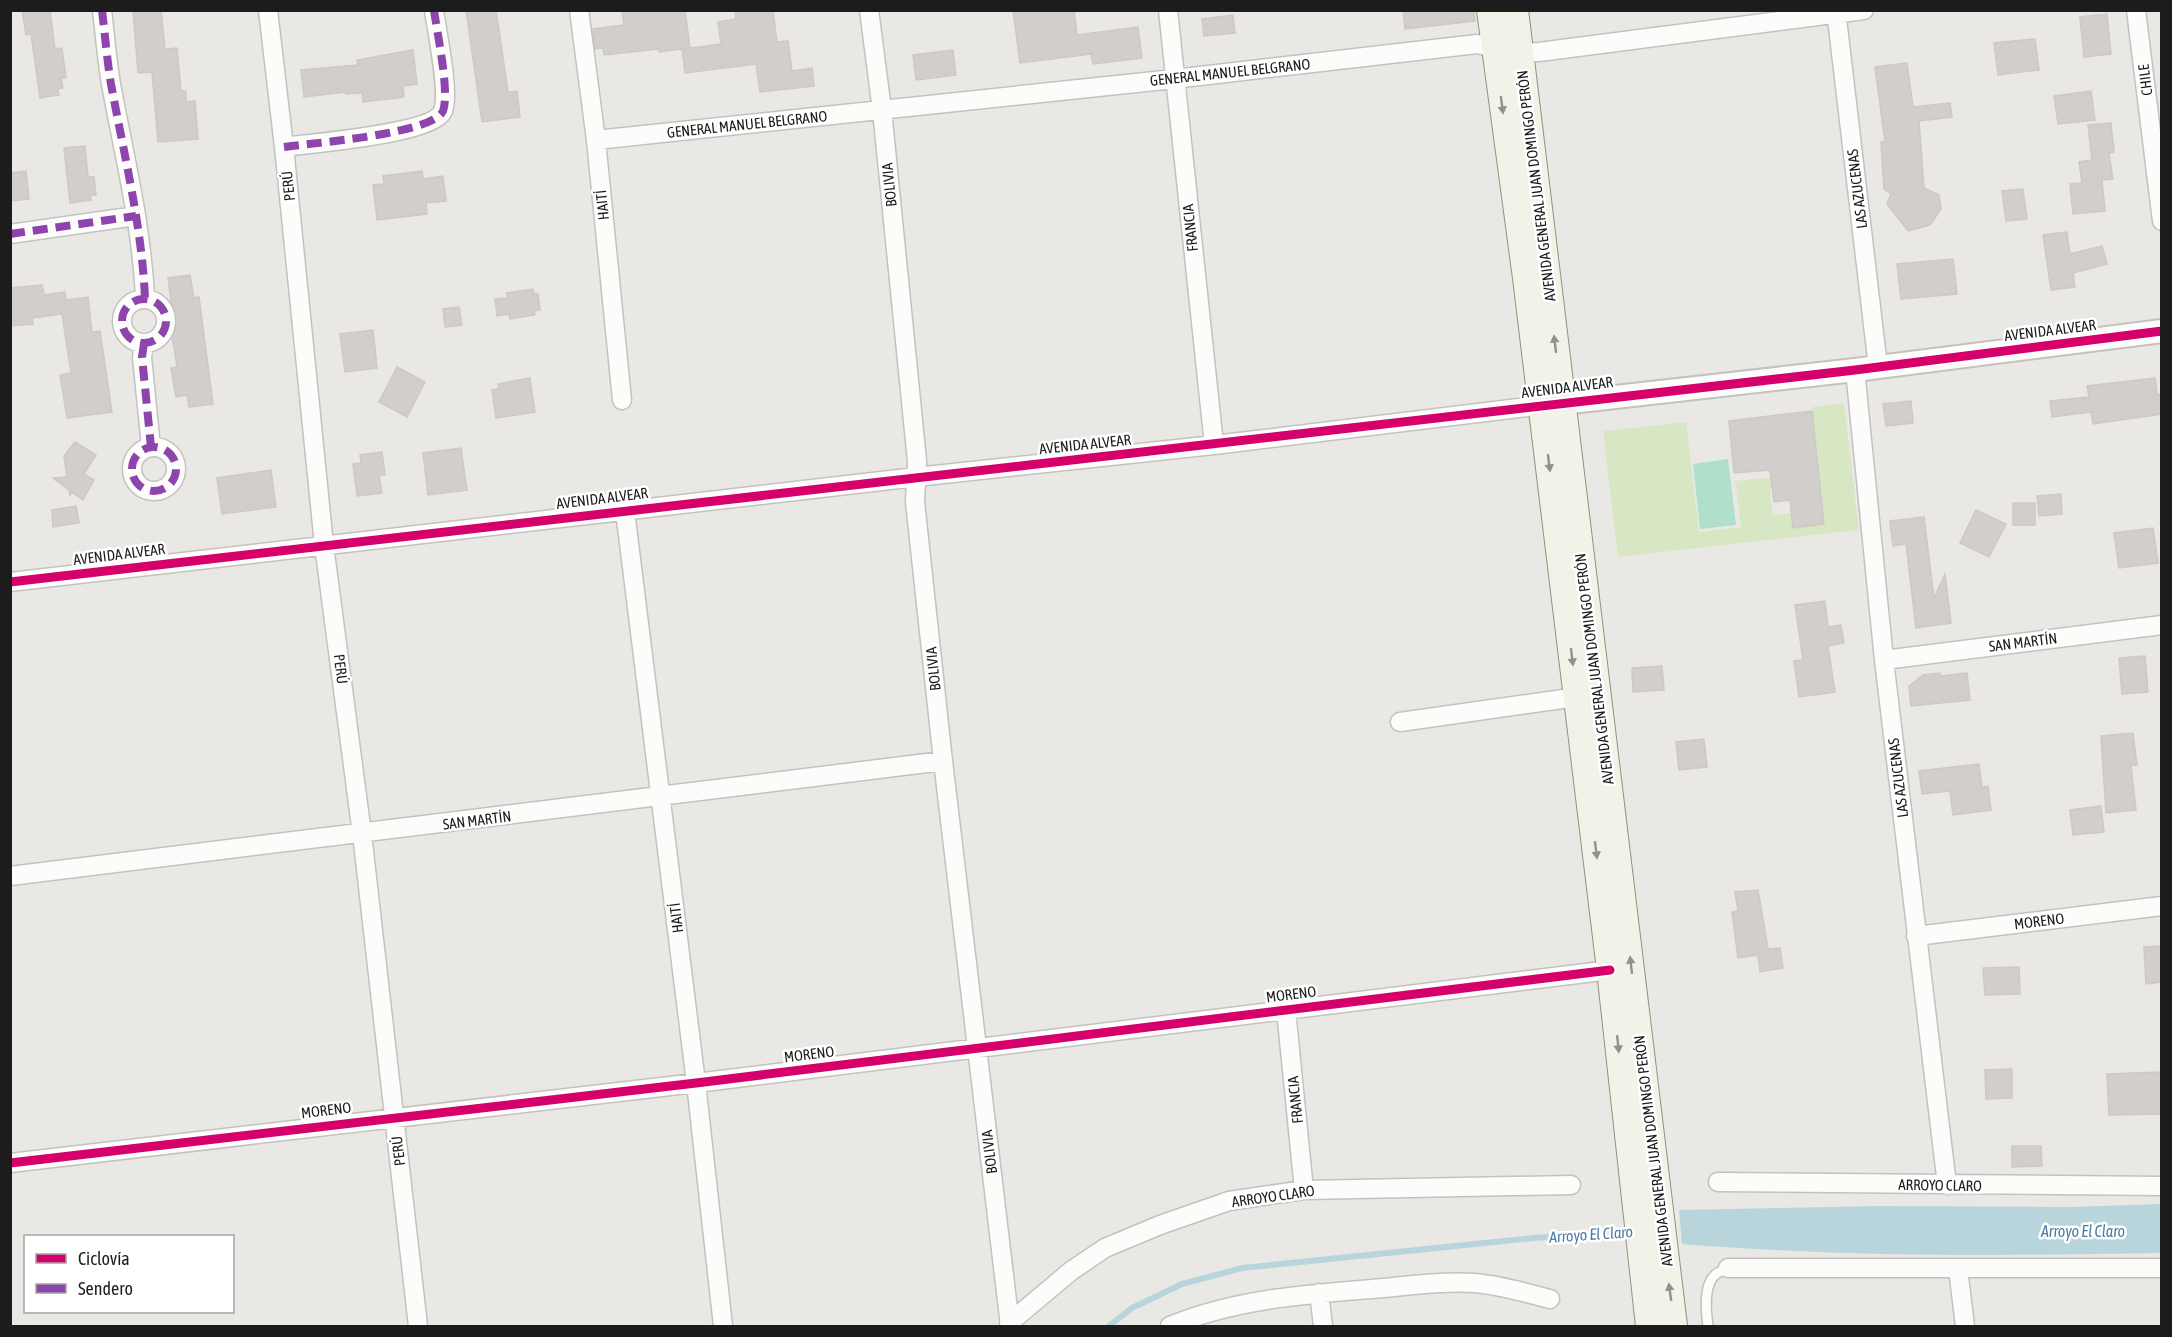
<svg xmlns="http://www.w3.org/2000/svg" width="2172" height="1337" viewBox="0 0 2172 1337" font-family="'Asap Condensed',sans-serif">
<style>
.grass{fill:#d7e7c3}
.pitch{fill:#b0e0cb}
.water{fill:#b8d5dc}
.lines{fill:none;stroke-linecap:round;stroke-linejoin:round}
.stream{stroke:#b8d5dc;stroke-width:6}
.building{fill:#d1cecb;stroke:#cdc9c5;stroke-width:1.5}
.service-casing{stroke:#c3c2c0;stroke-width:12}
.minor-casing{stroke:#c3c2c0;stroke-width:21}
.tertiary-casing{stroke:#c3c2c0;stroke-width:26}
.secondary-casing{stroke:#91927d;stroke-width:28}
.service{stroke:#fcfcfb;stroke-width:9}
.minor{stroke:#fcfcfb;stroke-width:18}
.tertiary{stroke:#fcfcfb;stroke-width:22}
.secondary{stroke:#f2f2e9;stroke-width:26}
.quiet{stroke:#8e44ad;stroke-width:8;stroke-dasharray:15 8;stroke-linecap:butt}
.cycleway-casing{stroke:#fff;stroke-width:13}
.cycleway{stroke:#d6006c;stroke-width:9}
.oneway{fill:#92928d}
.labels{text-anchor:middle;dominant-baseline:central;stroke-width:5;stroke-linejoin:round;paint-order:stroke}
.street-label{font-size:15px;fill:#1c1c1c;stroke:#fff}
.water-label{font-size:16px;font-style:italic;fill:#4c7aa7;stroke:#fff}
</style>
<rect width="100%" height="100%" fill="#eae8e4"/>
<path class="grass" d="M1844 403 1859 530 1618 557 1603 431 1686 422 1699 532 1741 527 1735 481 1786 476 1787 486 1770 488 1773 515 1792 513 1794 528 1823 525 1812 407Z"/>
<path class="pitch" d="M1728 459 1736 525 1700 529 1693 464Z"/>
<path class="water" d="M2161 1204V1253C2002 1256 1842 1257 1682 1244L1679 1210 1880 1206 2071 1207Z"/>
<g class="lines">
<path class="stream" d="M1109 1326 1132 1308 1182 1284 1242 1268 1534 1238 1632 1231"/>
</g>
<path class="building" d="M22 10H50L55 49 62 48 66 78H61L63 88 58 89 59 95 40 98 31 34 26 35Z
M133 10H161L165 49 177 48 181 91H186V102L195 101 198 139 158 142 152 72 138 73Z
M466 10H496L508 92 517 91 520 117 482 122Z
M622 10H685L690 48 684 49 721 44 718 22 736 19 735 10H773L777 42 788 41 792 71 812 68 814 86 760 92 756 64 685 73 682 49 659 52V49L604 55 603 48 595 49 593 29 624 25Z
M1013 10H1074L1077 35 1138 27 1142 58 1093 64 1091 54 1020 63Z
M1403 10H1474L1475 21 1405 29Z
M2107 14 2111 54 2084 57 2080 17Z
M1233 15 1235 33 1204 36 1202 19Z
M2035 39 2039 70 1998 75 1994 43Z
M413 50 417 84 403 86 404 97 363 102 362 93 346 94V92L304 97 301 70 358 65 357 60Z
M953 50 956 75 916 80 913 55Z
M1907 63 1913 107 1950 103 1952 117 1919 121 1924 188 1939 195 1941 209 1930 225 1908 231 1887 204 1891 194 1884 189 1881 142H1885L1875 67Z
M2091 91 2095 120 2058 124 2054 96Z
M2111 123 2114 152 2109 153 2113 179 2102 180 2105 211 2073 214 2070 184 2082 183 2079 162 2092 160 2088 125Z
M85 146 88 177H94L96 195H90L91 200 70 203 64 148Z
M26 171 29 199 10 201V173Z
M422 171 423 179 443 176 446 201 426 203 427 214 377 220 373 185 384 184 383 176Z
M2023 189 2027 219 2006 221 2002 191Z
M2067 232 2070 254 2102 246 2107 264 2073 273 2075 287 2051 290 2043 235Z
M1953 259 1957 294 1901 299 1897 264Z
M190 275 194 298 199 297 213 404 189 407 187 395 176 397 171 368 177 367 167 302 171 301 168 278Z
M42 285 44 295 65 292 66 300 88 297 92 332 100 331 112 412 67 418 60 375 71 373 62 314 32 318 33 324 10 326V288Z
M533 289 534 294H538L540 310 534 311 535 315 510 319 509 314 497 316 495 299 507 298V293Z
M459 307 462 325 445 327 443 309Z
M373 330 377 368 345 372 340 334Z
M397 367 425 382 407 417 379 402Z
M530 378 535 412 496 418 492 390 499 389 498 384Z
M2155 378 2157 394H2162V414L2093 424 2091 412 2052 417 2050 401 2089 397 2087 386Z
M1911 401 1913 423 1886 426 1883 404Z
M1812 411 1824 524 1793 528 1790 500 1774 502 1770 470 1734 473 1729 421Z
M75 442 96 455 84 474 94 480 83 500 72 492 70 495 69 490 53 478 67 477 64 456Z
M461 448 467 490 428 495 423 453Z
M382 452 385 475H379L382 493 357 496 353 464 361 463 360 455Z
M271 470 276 507 222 514 217 478Z
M2061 494 2062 514 2039 516 2037 496Z
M2013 503H2035V525H2013Z
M76 506 79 523 53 527 52 510Z
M1976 510 2006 524 1989 557 1960 543Z
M1924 517 1934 598 1945 574 1951 623 1916 628 1906 544 1893 546 1890 521Z
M2153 528 2158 563 2119 568 2114 533Z
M1825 601 1828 627 1841 625 1844 643 1828 646 1835 692 1799 697 1794 661 1803 660 1795 605Z
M2145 656 2148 692 2122 694 2119 658Z
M1662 666 1664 690 1633 692 1632 668Z
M1940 673V676L1967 673 1970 700 1911 706 1909 686 1923 675Z
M2133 733 2137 765H2131L2136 810 2106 813 2101 736Z
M1704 739 1707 767 1679 770 1676 742Z
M1979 764 1982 787 1988 786 1991 810 1953 815 1950 791 1922 794 1919 771Z
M2101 806 2104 832 2073 835 2070 810Z
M1758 890 1768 949 1780 948 1783 968 1760 972 1758 955 1738 958 1732 912 1738 911 1735 892Z
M2162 946V982L2146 984 2144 947Z
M2019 967 2020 994 1985 995 1983 968Z
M2012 1069V1098L1986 1099 1985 1070Z
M2162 1072V1114L2109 1115 2107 1074Z
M2012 1146H2041L2042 1166 2012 1167Z"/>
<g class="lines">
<defs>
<path id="service" d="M1708 1326C1706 1312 1703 1286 1715 1275 1718 1272 1724 1270 1728 1268"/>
<path id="minor" d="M102 10C105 35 107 60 111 84 124 155 142 226 145 299
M268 10 284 147 324 545 362 834 418 1326
M579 10 596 140 622 400
M869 10 882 110 917 461 915 502 943 761 1010 1326
M1168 10 1214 445
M1836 10 1878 367
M2136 10 2162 221
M596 140 1174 79 1477 44 1519 53 1539 52 1864 10
M284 147C312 143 433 134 443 111 450 92 437 33 434 10
M10 234 136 216
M122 321a22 22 0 1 1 44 0a22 22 0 1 1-44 0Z
M144 343 142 357 151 447
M1855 370 1884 660 1947 1185
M132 469a22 22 0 1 1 44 0a22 22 0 1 1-44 0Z
M625 511 696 1083 723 1326
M10 582 916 477 1214 445 1552 404
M1884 660 2162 625
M1400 722 1577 697
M10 876 943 761
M1916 936 2162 906
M1286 1010 1304 1190
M10 1163 696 1083 1610 970
M1718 1182 2162 1186
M1728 1268H2162
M1958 1269 1965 1326
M1319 1293 1323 1326
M1009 1323 1071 1271 1105 1248 1160 1225 1229 1201 1304 1190 1571 1185
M1170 1326C1237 1298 1311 1294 1384 1288 1414 1285 1445 1281 1475 1283 1500 1285 1526 1293 1550 1299"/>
<path id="tertiary" d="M1562 403 1855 370 2162 331"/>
<path id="secondary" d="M1490 10 1526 278 1610 970 1649 1326
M1515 10 1674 1326"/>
</defs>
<use href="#service" class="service-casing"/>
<use href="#minor" class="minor-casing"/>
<use href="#tertiary" class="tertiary-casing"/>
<use href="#secondary" class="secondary-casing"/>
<use href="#service" class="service"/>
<use href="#minor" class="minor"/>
<use href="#tertiary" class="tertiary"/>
<use href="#secondary" class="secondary"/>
<path class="quiet" d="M102 10C105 35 107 60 111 84 124 155 142 226 145 299
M284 147C312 143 433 134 443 111 450 92 437 33 434 10
M10 234 136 216
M122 321a22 22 0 1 1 44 0a22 22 0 1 1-44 0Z
M144 343 142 357 151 447
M132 469a22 22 0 1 1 44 0a22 22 0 1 1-44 0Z"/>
<defs>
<path id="cycleway" d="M10 582 1855 370 2162 331
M10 1163 696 1083 1610 970"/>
</defs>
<use href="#cycleway" class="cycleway-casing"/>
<use href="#cycleway" class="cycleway"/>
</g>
<defs><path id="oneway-solid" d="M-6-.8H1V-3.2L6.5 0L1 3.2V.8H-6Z" transform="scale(1.5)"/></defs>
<g class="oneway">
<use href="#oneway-solid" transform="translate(1502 105) rotate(82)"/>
<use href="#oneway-solid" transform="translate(1555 344) rotate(-97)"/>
<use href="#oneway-solid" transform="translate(1549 463) rotate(83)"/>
<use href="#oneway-solid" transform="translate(1572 657) rotate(83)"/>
<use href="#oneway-solid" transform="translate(1596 850) rotate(83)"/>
<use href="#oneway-solid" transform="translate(1631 965) rotate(-97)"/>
<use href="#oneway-solid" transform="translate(1618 1044) rotate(84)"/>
<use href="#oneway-solid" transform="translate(1670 1292) rotate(-98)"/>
</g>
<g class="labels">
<g class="street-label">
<text transform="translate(1230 72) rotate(-6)">GENERAL MANUEL BELGRANO</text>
<text transform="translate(2145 80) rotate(-97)">CHILE</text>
<text transform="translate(747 124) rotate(-6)">GENERAL MANUEL BELGRANO</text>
<text transform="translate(889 185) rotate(-96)">BOLIVIA</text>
<text transform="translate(288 186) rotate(-96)">PERÚ</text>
<text transform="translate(1536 186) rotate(-97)">AVENIDA GENERAL JUAN DOMINGO PERÓN</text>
<text transform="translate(1857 189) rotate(-97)">LAS AZUCENAS</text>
<text transform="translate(602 205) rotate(-96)">HAITÍ</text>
<text transform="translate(1190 228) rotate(-96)">FRANCIA</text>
<text transform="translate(2050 330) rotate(-7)">AVENIDA ALVEAR</text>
<text transform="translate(1567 387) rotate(-7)">AVENIDA ALVEAR</text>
<text transform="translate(1085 444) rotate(-6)">AVENIDA ALVEAR</text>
<text transform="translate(602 498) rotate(-7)">AVENIDA ALVEAR</text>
<text transform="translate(119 554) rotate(-7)">AVENIDA ALVEAR</text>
<text transform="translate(2023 642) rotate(-7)">SAN MARTÍN</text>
<text transform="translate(341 669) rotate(83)">PERÚ</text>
<text transform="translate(933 669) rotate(-96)">BOLIVIA</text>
<text transform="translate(1594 669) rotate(-97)">AVENIDA GENERAL JUAN DOMINGO PERÓN</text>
<text transform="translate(1898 778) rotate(-97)">LAS AZUCENAS</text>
<text transform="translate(477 820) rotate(-7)">SAN MARTÍN</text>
<text transform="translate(676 918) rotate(-97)">HAITÍ</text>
<text transform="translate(2039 921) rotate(-7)">MORENO</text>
<text transform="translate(1291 994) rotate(-7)">MORENO</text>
<text transform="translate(809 1054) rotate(-7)">MORENO</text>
<text transform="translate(1295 1100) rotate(-96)">FRANCIA</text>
<text transform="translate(326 1110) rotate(-7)">MORENO</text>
<text transform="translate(398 1151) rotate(-97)">PERÚ</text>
<text transform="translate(1653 1151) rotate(-97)">AVENIDA GENERAL JUAN DOMINGO PERÓN</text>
<text transform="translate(989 1152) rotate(-97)">BOLIVIA</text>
<text transform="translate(1940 1185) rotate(1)">ARROYO CLARO</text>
<text transform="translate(1273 1196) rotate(-8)">ARROYO CLARO</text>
</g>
<g class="water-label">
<text x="2083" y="1231">Arroyo El Claro</text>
<text transform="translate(1591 1234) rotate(-4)">Arroyo El Claro</text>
</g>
</g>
<rect width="2172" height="1337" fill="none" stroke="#1c1c1c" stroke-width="24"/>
<rect x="24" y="1235" width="210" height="78" fill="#ffffff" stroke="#a4a4a4" stroke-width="1.5"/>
<rect x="36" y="1254" width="30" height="9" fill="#d6006c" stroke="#a4a4a4" stroke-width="1.5"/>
<text x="78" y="1265" font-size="18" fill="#1c1c1c">Ciclovía</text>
<rect x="36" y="1284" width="30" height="9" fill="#8e44ad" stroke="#a4a4a4" stroke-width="1.5"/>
<text x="78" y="1295" font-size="18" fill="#1c1c1c">Sendero</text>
</svg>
